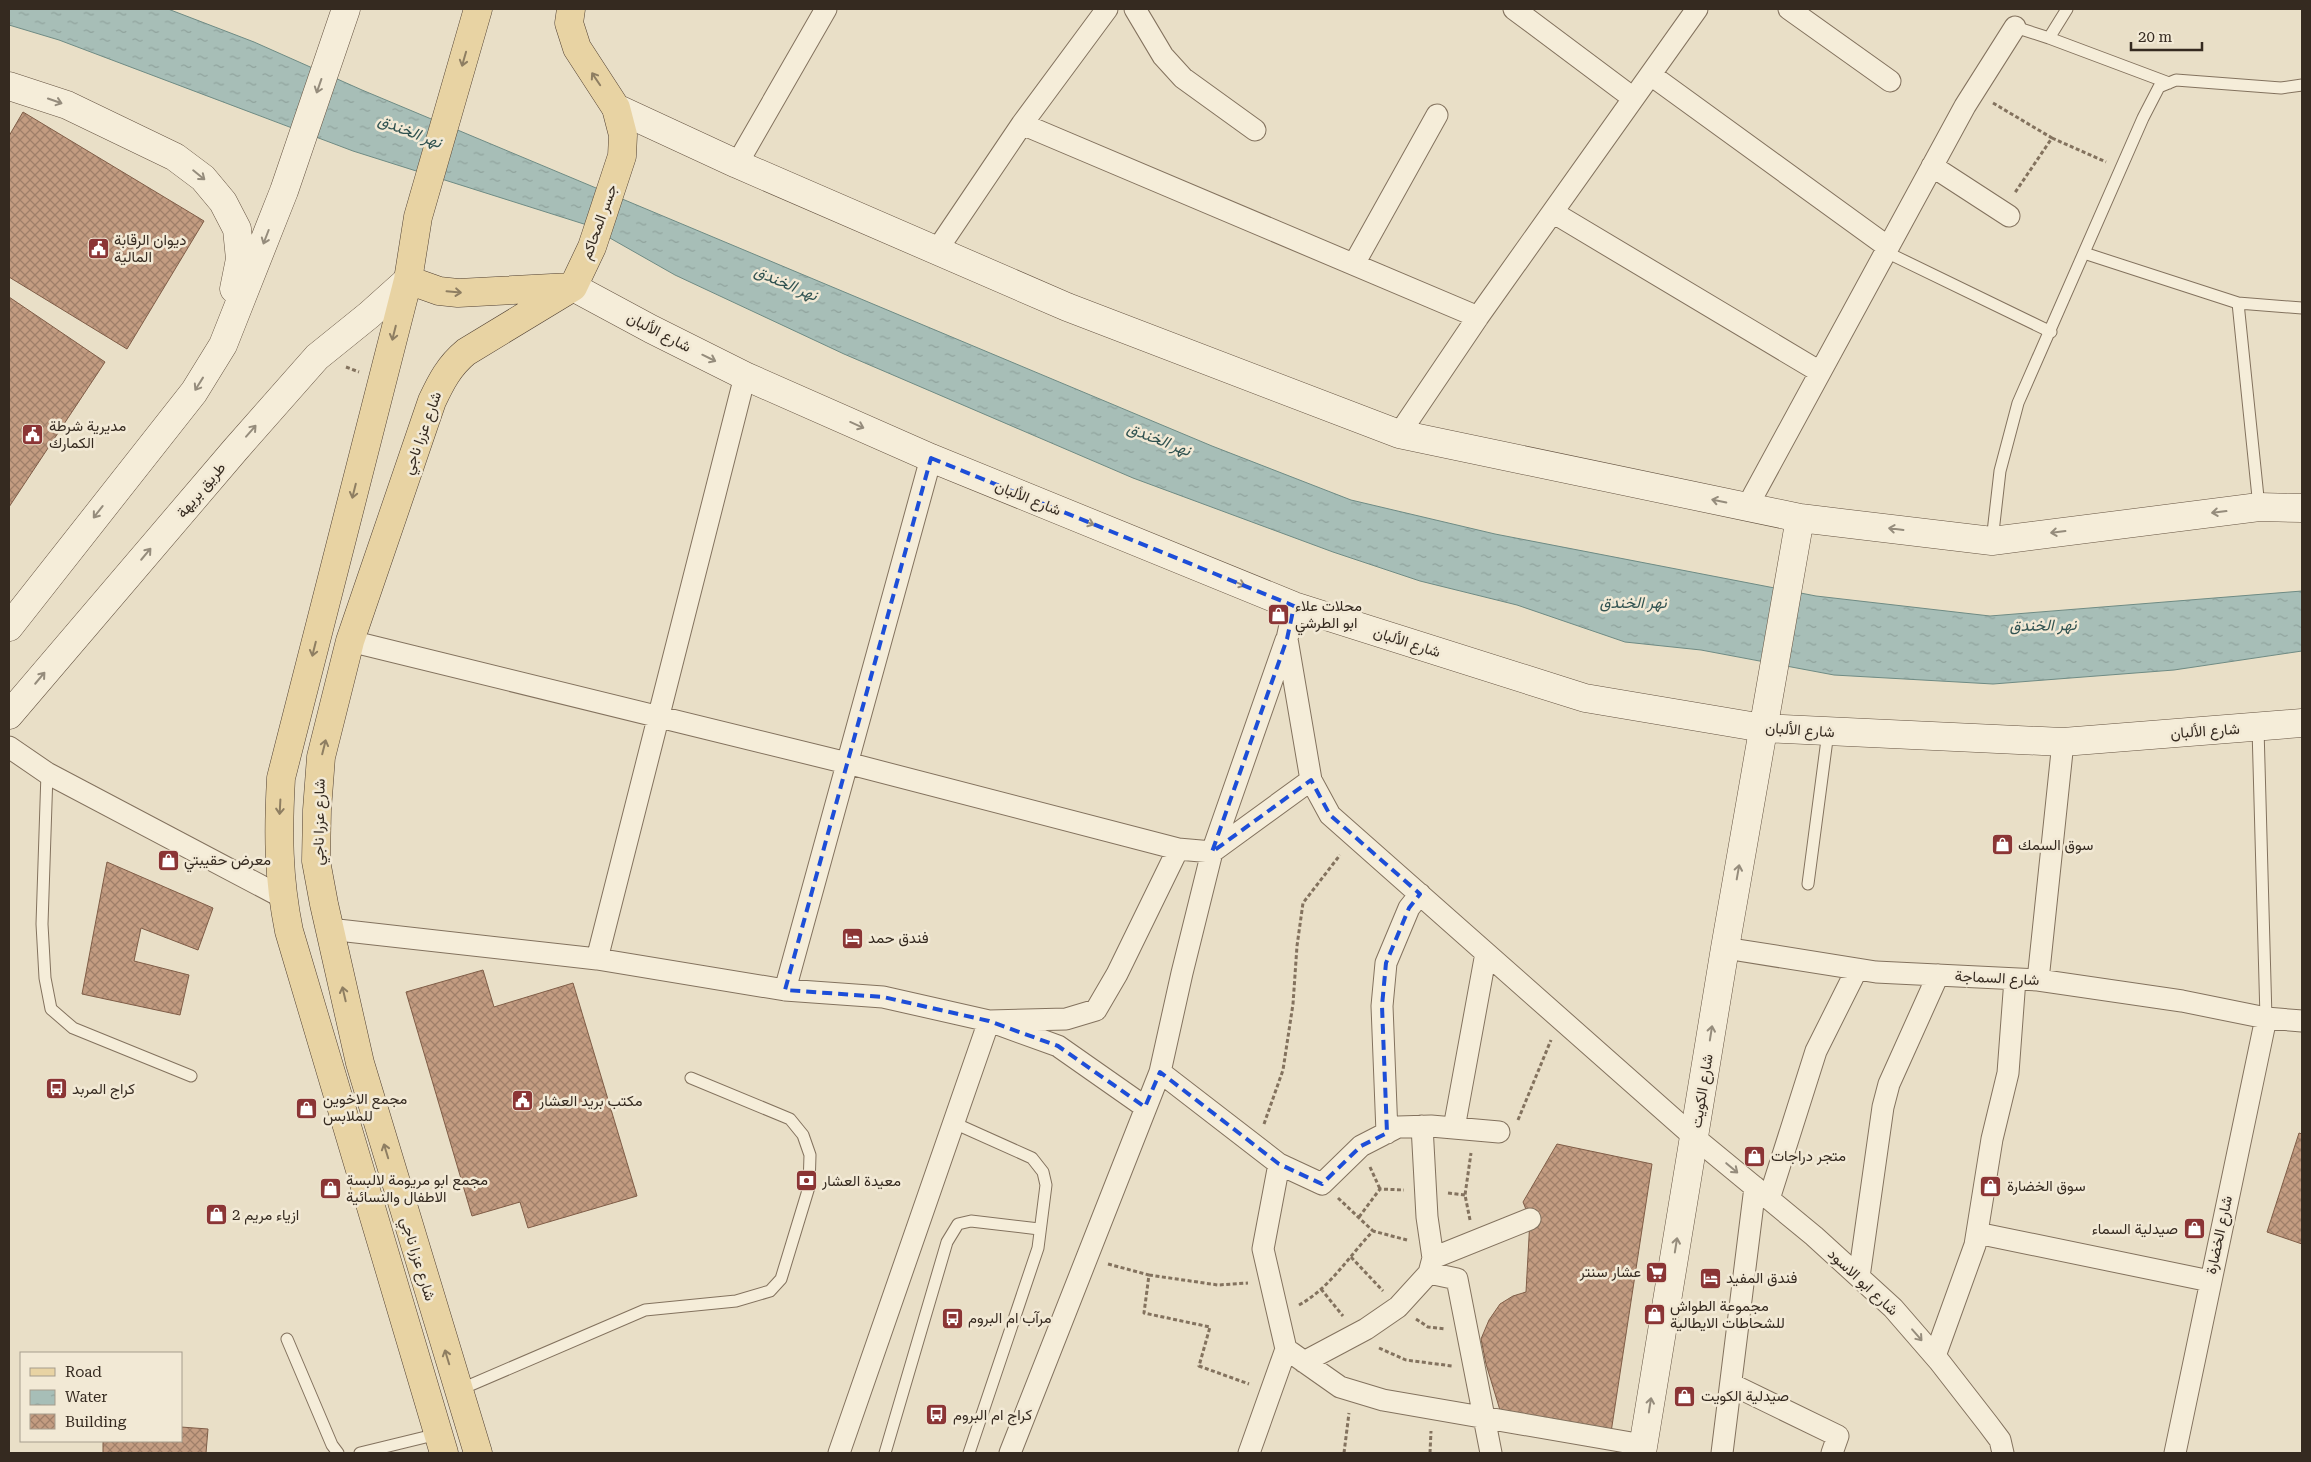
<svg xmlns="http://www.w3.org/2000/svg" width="2311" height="1462" viewBox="0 0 2311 1462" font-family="'Roboto Serif',Vazirmatn,serif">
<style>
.water{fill:url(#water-ripples);stroke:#6f8b84}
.building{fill:url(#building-cross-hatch);stroke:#7f5d47}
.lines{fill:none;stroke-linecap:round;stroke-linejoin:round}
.lane-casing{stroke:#83725e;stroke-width:13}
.street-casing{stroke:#83725e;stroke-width:23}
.secondary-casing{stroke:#655341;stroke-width:29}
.primary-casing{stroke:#514032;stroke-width:29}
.path{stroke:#83725e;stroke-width:3;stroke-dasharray:4 2.5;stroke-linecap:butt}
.lane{stroke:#f5edd9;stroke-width:11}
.street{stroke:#f5edd9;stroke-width:21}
.secondary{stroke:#f5edd9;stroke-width:28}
.primary{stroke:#e8d3a3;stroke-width:28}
.oneway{stroke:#8e7e62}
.oneway2{stroke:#958c7c}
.marked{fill:none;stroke:#1d4ed8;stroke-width:4;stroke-dasharray:10 6;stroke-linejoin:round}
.labels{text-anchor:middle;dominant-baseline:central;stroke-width:5;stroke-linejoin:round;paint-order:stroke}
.street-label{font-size:15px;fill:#352a20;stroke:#f2e9d5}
.poi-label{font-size:15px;fill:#352a20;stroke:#f2e9d5;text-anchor:start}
.water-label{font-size:16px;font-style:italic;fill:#315351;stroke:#f2e9d5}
</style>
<defs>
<pattern id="water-ripples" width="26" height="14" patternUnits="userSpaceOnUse" patternTransform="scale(1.25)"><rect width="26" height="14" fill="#a7beb7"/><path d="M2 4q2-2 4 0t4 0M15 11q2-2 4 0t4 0" fill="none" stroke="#90a39d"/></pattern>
<pattern id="building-cross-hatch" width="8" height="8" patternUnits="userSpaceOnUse" patternTransform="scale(1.25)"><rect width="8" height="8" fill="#c39c81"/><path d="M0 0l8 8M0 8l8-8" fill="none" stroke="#9f7f69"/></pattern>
</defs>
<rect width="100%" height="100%" fill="#e9dfc7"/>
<path class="water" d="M9 9H168L254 42 362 90 1212 446 1351 500 1495 534 1816 596 1990 616 2302 591V651L2174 670 1993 684 1834 675 1701 650 1625 642 1517 605 1420 581 1333 552 1133 478 844 354 675 275 587 225 353 151 59 40 9 25Z"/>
<path class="building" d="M23 112 204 221 127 349 9 277V136Z
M9 297 105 362 9 507Z
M107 862 213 908 198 950 141 928 134 961 189 975 180 1015 82 994Z
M483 970 494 1007 573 983 637 1196 528 1228 520 1202 472 1216 406 992Z
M2299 1133 2302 1134V1244L2267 1232Z
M1557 1144 1652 1164 1610 1439 1503 1420 1486 1364 1481 1339 1489 1320 1500 1304 1513 1296 1526 1292 1530 1219 1523 1202Z
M181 1427 208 1429 206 1453H103V1441H181Z"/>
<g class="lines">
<defs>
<path id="lane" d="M2015 27 2049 38 2067 9
M2049 38 2169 83
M1886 252 2051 332
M2084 253 2238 303 2259 507
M2238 303 2302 308
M1992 541 2000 471 2018 403 2143 118 2159 87 2176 80 2281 88 2302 85
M2258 728 2266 1018
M47 773 42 924 45 978 51 1009 73 1028 191 1076
M1808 884 1828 732
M954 1123 1032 1158 1043 1172 1046 1185 1038 1248 969 1453
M287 1339 332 1445 338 1453
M459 1390 645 1310 736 1301 770 1291 781 1279 809 1187 810 1155 803 1135 790 1119 691 1078
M360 1453 438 1434
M885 1453 947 1242 958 1224 971 1221 1039 1229"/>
<path id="street" d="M1135 9 1163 56 1183 78 1255 130
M1514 9 1633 98
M1789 9 1890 81
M1651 75 1888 247
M1022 124 1478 317
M737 164 826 9
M1932 166 2009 216
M1554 213 1820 372
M937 250 1022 124 1107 9
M1354 264 1437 115
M1399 434 1478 317 1697 9
M1747 507 1965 106 2015 27
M1294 606 1287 639 1311 780 1330 815 1694 1137 1814 1236 1893 1308 1939 1361 1988 1424 2000 1440 2003 1453
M350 641 847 763 1178 849 1212 852 1286 640
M9 747 47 773 282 897
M329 929 597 959 785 990 883 997 989 1021 1058 1046 1145 1107
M1725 948 1876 972 2038 980 2182 1001 2266 1018 2302 1021
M597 959 745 376
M2038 980 2063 742
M785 990 931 458
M1160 1072 1279 1164 1322 1184 1361 1146 1398 1127 1431 1126 1499 1132
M1454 1128 1486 953
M1387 1133 1382 1006 1386 963 1409 908 1420 894
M1769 1199 1816 1051 1857 969
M1977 1233 2210 1281
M1433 1258 1530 1219
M1429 1273 1457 1279 1491 1453
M1859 1277 1883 1107 1889 1084 1938 975
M1286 1349 1340 1387 1383 1400 1643 1445
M1935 1356 1975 1245 1992 1139 2008 1073 2015 979
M1304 1362 1366 1329 1398 1307 1429 1273 1433 1258 1427 1217 1422 1126
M1731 1384 1838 1436 1832 1453
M839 1453 989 1021 1066 1019 1096 1010 1117 974 1178 849
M1010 1453 1160 1072 1182 973 1212 852 1311 780
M1249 1453 1286 1349 1263 1249 1279 1164
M1722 1453 1755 1187
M2175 1453 2266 1018"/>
<path id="secondary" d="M9 86 67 105 175 157 203 178 223 202 237 229 240 259 234 289
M616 108 737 164 1067 307 1399 434 1800 518 1992 541 2259 507 2302 508
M573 287 651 329 745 376 931 458 1294 606 1585 698 1763 728 2063 742 2302 723
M9 627 194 392 223 345 284 191 346 9
M9 715 235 450 317 357 369 315 408 280
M1642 1453 1725 948 1800 518"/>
<path id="primary" d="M571 9 569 23 577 48 616 108 623 135 622 156 592 247 573 287
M408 280 439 291 458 293 571 287
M444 1453 289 931C278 877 278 832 281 778L408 280 418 217 478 9
M478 1453 360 1063 324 904 316 861 317 810 321 757 350 641 432 401C441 382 449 366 466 352L573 287"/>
</defs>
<use href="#lane" class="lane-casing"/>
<use href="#street" class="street-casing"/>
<use href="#secondary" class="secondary-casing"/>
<use href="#primary" class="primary-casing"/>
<path class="path" d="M1993 103 2052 138 2014 194
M2052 138 2106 162
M346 367 359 372
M1518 1120 1551 1040
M1264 1124 1283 1070 1293 1004 1297 946 1303 903 1340 855
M1370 1167 1380 1189
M1448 1193 1465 1195
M1338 1198 1373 1231
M1359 1217 1380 1189 1404 1190
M1470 1220 1465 1195 1471 1153
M1351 1257 1383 1291
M1108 1264 1149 1275 1144 1313 1210 1327 1199 1366 1249 1384
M1149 1275 1218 1285 1248 1283
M1321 1289 1343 1316
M1299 1305C1330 1288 1349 1256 1373 1231L1407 1240
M1416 1319 1428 1327 1445 1329
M1379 1348 1406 1360 1452 1366
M1344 1453 1349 1413
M1430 1453 1431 1431"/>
<use href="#lane" class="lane"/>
<use href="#street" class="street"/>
<use href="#secondary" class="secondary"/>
<use href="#primary" class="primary"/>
</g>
<defs><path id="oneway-shaft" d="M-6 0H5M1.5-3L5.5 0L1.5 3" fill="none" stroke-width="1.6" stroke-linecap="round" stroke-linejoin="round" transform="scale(1.25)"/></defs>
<g class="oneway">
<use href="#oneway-shaft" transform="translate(464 59) rotate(106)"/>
<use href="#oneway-shaft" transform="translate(596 79) rotate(-124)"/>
<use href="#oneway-shaft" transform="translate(454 292) rotate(5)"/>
<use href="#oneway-shaft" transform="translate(394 333) rotate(104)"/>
<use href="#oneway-shaft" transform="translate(354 491) rotate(104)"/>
<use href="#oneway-shaft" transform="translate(314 649) rotate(104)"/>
<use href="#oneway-shaft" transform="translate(324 747) rotate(-76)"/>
<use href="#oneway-shaft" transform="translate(280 807) rotate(93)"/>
<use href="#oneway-shaft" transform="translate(344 994) rotate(-103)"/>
<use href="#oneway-shaft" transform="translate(386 1151) rotate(-107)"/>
<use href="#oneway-shaft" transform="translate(447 1357) rotate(-107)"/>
</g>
<g class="oneway2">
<use href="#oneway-shaft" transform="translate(319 86) rotate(109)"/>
<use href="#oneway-shaft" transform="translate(55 101) rotate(19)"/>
<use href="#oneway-shaft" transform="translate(199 175) rotate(39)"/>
<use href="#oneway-shaft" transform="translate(266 237) rotate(111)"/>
<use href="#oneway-shaft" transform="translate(709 358) rotate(26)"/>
<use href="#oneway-shaft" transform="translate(199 384) rotate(122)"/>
<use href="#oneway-shaft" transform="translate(857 425) rotate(24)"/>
<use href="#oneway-shaft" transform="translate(251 431) rotate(-49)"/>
<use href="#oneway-shaft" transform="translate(1719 501) rotate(-168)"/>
<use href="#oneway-shaft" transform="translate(98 512) rotate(128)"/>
<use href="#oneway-shaft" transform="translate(2219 512) rotate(173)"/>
<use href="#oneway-shaft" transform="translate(1087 522) rotate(22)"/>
<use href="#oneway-shaft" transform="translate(1896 529) rotate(-173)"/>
<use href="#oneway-shaft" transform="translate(2058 532) rotate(173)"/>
<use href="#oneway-shaft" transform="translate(146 554) rotate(-50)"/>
<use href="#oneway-shaft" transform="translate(1238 583) rotate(22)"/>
<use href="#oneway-shaft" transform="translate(40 678) rotate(-50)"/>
<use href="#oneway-shaft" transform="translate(1738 872) rotate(-80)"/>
<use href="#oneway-shaft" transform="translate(1711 1033) rotate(-81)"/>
<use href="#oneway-shaft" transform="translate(1732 1168) rotate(40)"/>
<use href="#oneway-shaft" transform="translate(1676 1245) rotate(-81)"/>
<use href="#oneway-shaft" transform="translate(1917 1335) rotate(49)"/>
<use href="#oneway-shaft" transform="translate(1650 1405) rotate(-81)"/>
</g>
<path class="marked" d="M931 458 1294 606 1287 639 1212 852 1311 780 1330 815 1420 894 1409 908 1386 963 1382 1006 1387 1133 1361 1146 1322 1184 1279 1164 1160 1072 1145 1107 1058 1046 989 1021 883 997 785 990Z"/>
<defs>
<symbol id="civic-square" viewBox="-11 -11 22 22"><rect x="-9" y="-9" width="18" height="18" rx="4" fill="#8b3535" stroke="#f2e9d5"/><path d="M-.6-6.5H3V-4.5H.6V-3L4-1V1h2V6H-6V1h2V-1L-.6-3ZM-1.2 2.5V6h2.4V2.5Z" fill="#fff"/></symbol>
<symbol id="shop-square" viewBox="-11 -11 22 22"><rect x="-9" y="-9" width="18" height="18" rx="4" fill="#8b3535" stroke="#f2e9d5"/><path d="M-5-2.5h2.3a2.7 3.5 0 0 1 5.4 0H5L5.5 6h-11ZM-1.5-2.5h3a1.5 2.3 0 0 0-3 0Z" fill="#fff"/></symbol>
<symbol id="hotel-square" viewBox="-11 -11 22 22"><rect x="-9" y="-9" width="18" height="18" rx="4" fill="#8b3535" stroke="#f2e9d5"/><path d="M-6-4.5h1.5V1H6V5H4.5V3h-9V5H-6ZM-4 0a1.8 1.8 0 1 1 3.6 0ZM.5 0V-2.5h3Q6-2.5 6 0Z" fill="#fff"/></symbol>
<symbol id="bus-square" viewBox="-11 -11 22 22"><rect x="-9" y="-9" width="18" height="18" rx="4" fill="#8b3535" stroke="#f2e9d5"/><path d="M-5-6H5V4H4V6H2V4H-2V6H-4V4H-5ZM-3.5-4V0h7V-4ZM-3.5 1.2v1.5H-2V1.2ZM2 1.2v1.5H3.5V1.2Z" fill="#fff"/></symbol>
<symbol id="bank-square" viewBox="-11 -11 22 22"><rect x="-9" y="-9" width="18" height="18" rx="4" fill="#8b3535" stroke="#f2e9d5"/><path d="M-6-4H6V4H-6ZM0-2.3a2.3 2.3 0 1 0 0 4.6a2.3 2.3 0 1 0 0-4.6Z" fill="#fff"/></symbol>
<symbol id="supermarket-square" viewBox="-11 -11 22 22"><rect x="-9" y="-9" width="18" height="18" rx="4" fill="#8b3535" stroke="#f2e9d5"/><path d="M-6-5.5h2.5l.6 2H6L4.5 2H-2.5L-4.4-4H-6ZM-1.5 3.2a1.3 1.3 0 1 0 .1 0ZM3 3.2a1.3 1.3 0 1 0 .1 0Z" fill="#fff"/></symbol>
</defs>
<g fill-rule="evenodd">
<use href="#civic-square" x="86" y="236" width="25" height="25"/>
<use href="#civic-square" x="20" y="422" width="25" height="25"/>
<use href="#shop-square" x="1266" y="602" width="25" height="25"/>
<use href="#shop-square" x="1990" y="832" width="25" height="25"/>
<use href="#shop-square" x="156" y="848" width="25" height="25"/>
<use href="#hotel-square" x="840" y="926" width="25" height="25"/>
<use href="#bus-square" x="44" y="1076" width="25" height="25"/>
<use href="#civic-square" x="510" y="1088" width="25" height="25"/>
<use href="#shop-square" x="294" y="1096" width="25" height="25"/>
<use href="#shop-square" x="1742" y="1144" width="25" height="25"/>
<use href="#bank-square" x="794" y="1168" width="25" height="25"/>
<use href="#shop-square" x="1978" y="1174" width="25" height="25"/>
<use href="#shop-square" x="318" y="1176" width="25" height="25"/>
<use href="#shop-square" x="204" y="1202" width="25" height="25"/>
<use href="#shop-square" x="2182" y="1216" width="25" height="25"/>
<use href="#supermarket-square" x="1644" y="1260" width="25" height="25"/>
<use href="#hotel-square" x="1698" y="1266" width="25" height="25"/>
<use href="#shop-square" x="1642" y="1302" width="25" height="25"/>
<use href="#bus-square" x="940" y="1306" width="25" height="25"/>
<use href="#shop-square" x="1672" y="1384" width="25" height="25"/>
<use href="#bus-square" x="924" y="1402" width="25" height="25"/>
</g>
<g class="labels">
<g class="street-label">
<text transform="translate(599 222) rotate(-70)">جسر المحاكم</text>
<text transform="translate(659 332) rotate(27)">شارع الألبان</text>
<text transform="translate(422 433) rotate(-70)">شارع عزرا ناجي</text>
<text transform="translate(201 490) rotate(-50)">طريق بريهة</text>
<text transform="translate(1028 498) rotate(22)">شارع الألبان</text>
<text transform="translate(1407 642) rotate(18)">شارع الألبان</text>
<text transform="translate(1800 730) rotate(4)">شارع الألبان</text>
<text transform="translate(2205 731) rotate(-4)">شارع الألبان</text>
<text transform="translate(319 822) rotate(-89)">شارع عزرا ناجي</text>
<text transform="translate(1997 978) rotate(3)">شارع السماجة</text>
<text transform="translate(1702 1091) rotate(-81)">شارع الكويت</text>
<text transform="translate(2219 1235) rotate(-78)">شارع الخضارة</text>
<text transform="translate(418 1259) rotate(73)">شارع عزرا ناجي</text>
<text transform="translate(1863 1282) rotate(43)">شارع ابو الاسود</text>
</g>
<g class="poi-label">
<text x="114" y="240">ديوان الرقابة<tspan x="114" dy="17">المالية</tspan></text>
<text x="49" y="426">مديرية شرطة<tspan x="49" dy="17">الكمارك</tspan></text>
<text x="1295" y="606">محلات علاء<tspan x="1295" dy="17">ابو الطرشي</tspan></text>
<text x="2018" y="845">سوق السمك</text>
<text x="184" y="860">معرض حقيبتي</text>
<text x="868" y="938">فندق حمد</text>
<text x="72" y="1089">كراج المربد</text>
<text x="323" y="1099">مجمع الاخوين<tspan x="323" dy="17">للملابس</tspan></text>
<text x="539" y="1101">مكتب بريد العشار</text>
<text x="1771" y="1156">متجر دراجات</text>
<text x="346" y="1180">مجمع ابو مريومة لالبسة<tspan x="346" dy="17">الاطفال والنسائية</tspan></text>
<text x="822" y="1181">معيدة العشار</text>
<text x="2007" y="1186">سوق الخضارة</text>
<text x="232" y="1215">ازياء مريم 2</text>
<text x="2178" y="1229" text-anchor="end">صيدلية السماء</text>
<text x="1641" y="1272" text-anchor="end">عشار سنتر</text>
<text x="1726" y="1278">فندق المفيد</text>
<text x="1670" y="1306">مجموعة الطواش<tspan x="1670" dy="17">للشحاطات الايطالية</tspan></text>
<text x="968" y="1318">مرآب ام البروم</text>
<text x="1701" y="1396">صيدلية الكويت</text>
<text x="953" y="1415">كراج ام البروم</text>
</g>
<g class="water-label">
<text transform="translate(410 131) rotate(21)">نهر الخندق</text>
<text transform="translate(786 283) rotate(23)">نهر الخندق</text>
<text transform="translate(1159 439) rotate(21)">نهر الخندق</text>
<text x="1633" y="602">نهر الخندق</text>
<text transform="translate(2043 625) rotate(-1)">نهر الخندق</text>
</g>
</g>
<rect width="2311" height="1462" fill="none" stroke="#352a20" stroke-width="20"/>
<rect x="20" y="1352" width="162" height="90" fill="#f2e9d5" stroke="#a69d8d"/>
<rect x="30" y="1368" width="25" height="8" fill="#e8d3a3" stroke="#a69d8d"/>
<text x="65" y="1377" font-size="15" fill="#352a20">Road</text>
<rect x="30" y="1390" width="25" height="15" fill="url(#water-ripples)" stroke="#a69d8d"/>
<text x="65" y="1402" font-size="15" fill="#352a20">Water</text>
<rect x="30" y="1414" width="25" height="15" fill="url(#building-cross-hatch)" stroke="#a69d8d"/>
<text x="65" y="1427" font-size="15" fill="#352a20">Building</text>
<path d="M2131 42v8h71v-8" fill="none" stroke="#352a20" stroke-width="2.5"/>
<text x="2138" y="42" font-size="15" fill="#352a20" stroke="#f2e9d5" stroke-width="4" paint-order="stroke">20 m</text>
</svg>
